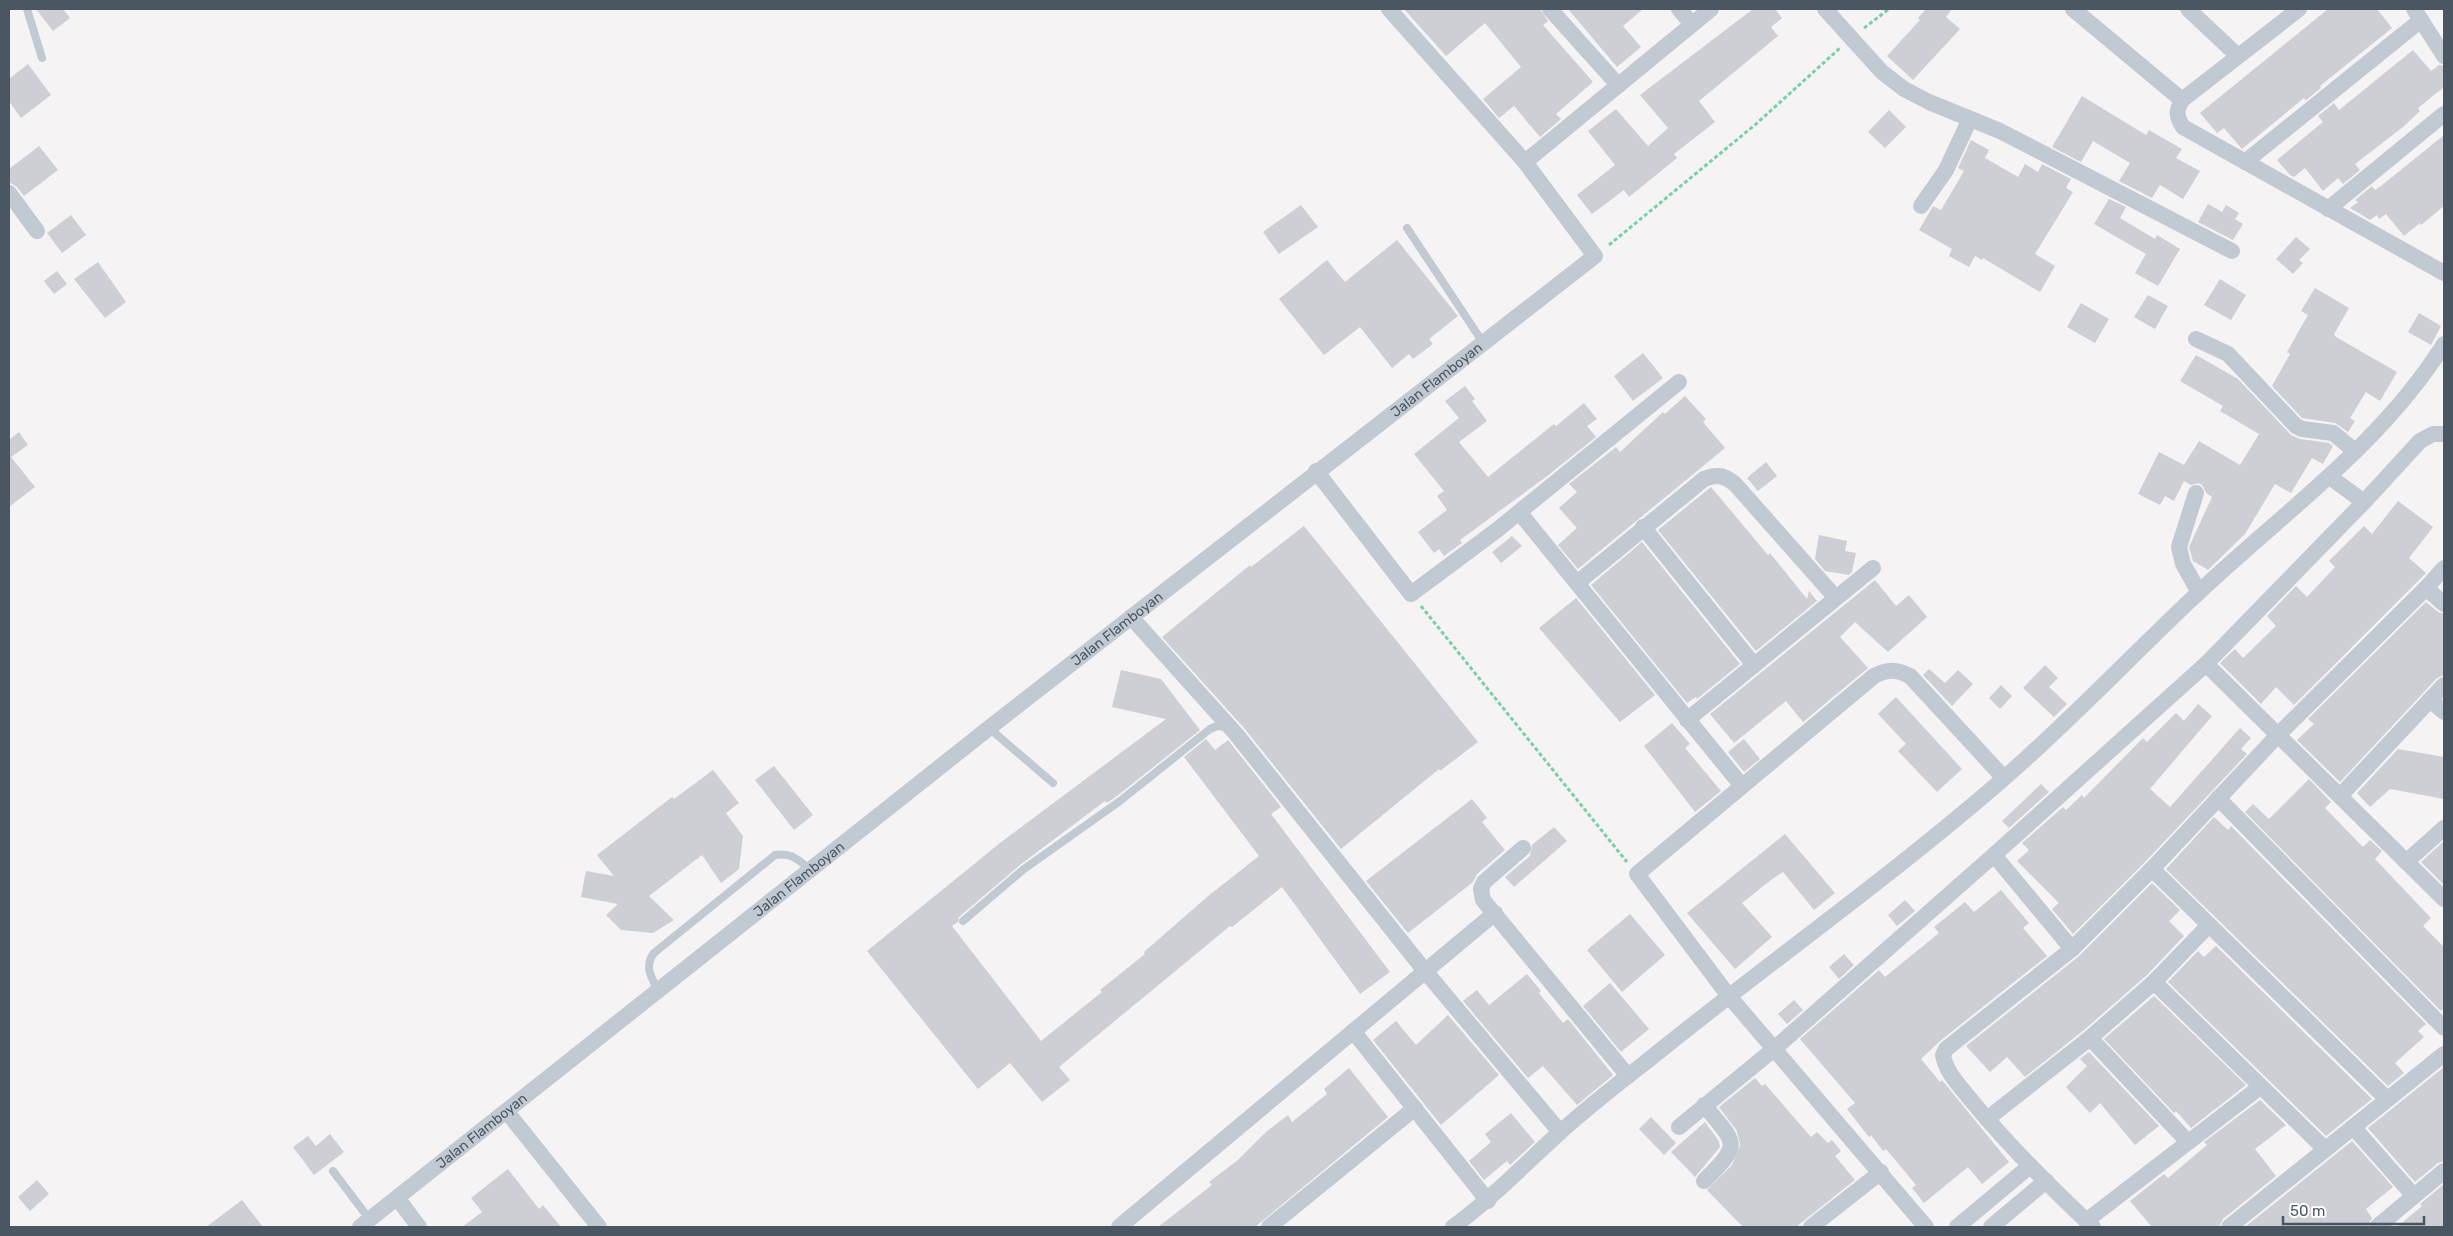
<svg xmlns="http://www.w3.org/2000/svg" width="2453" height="1236" viewBox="0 0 2453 1236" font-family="Rubik,sans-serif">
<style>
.building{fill:#cdcfd5}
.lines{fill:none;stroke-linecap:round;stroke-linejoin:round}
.path{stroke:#7ad0a6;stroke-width:3;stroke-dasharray:4 2.5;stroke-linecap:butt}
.service{stroke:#c1cad2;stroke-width:8}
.minor{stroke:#c1cad2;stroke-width:16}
.labels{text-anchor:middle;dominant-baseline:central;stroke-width:4.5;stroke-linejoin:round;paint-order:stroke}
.street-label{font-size:14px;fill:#4a5661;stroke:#fff}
</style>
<rect width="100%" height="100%" fill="#f5f3f3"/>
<path class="building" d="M36 9H63L70 18 53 31Z
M1404 9H1540L1548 21 1543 25 1593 82 1556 114 1561 119 1540 137 1514 106 1499 118 1483 99 1521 67 1485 23 1446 56Z
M1568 9H1643L1623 26 1641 47 1617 67Z
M1753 9H1775L1782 18 1771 27 1778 36 1699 101 1715 122 1674 154 1677 158 1629 197 1624 190 1592 214 1577 195 1615 165 1588 131 1616 109 1648 146 1668 128 1640 95Z
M1926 9H1952L1946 17 1960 29 1913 80 1887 56 1920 20 1918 18Z
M2328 9H2377L2392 28 2320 86 2321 88 2306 100 2304 98 2242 149 2224 128 2217 133 2200 113Z
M2413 50 2431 71 2439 65 2444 66V87L2418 108 2420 111 2403 127 2355 164 2360 170 2343 184 2338 178 2323 191 2305 168 2294 177 2290 175 2277 160 2323 122 2318 116 2334 103 2339 110Z
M28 64 51 95 21 118 9 101V79Z
M2082 96 2146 135 2149 130 2182 149 2176 158 2200 171 2183 199 2160 185 2152 198 2119 181 2130 163 2093 141 2081 162 2052 147Z
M1889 110 1906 127 1885 148 1868 132Z
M2444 135V206L2421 225 2420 223 2404 236 2386 214 2379 219 2377 215 2370 220 2350 208 2358 202 2355 200 2372 186 2375 190 2381 186Z
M1971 140 1989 150 1985 158 2018 177 2025 164 2038 172 2042 164 2071 179 2066 188 2073 192 2035 254 2055 266 2040 292 1983 258 1982 260 1975 256 1969 267 1949 256 1952 249 1919 230 1933 206 1941 210 1964 171 1958 168Z
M39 146 58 170 24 196 17 187 9 182V169Z
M2109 199 2126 207 2120 218 2155 239 2157 235 2180 249 2158 286 2135 273 2146 254 2094 224Z
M2208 204 2222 212 2226 205 2239 213 2235 219 2243 224 2233 240 2198 222Z
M1301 205 1318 227 1279 254 1263 232Z
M71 215 86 235 62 253 47 233Z
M2296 237 2310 249 2299 260 2303 263 2293 274 2276 259Z
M1397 240 1458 316 1429 339 1433 344 1413 359 1409 354 1392 368 1360 327 1324 355 1279 299 1327 260 1345 282Z
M98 262 126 302 105 318 74 279Z
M57 271 67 284 54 294 44 281Z
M2220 279 2246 295 2231 320 2204 305Z
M2315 288 2349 308 2334 334 2336 337 2397 372 2380 401 2366 392 2350 418 2355 421 2348 432 2335 423 2302 418 2272 386 2290 354 2287 352 2308 315 2301 311Z
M2148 295 2168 306 2155 329 2134 317Z
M2081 303 2109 319 2095 343 2067 327Z
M2419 313 2441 326 2431 345 2408 332Z
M1643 353 1663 378 1633 401 1614 376Z
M2196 355 2238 379 2291 435 2300 439 2329 443 2333 446 2323 464 2312 458 2291 493 2275 484 2245 534 2208 570 2193 561 2189 547 2212 497 2206 493 2203 486 2199 483 2191 485 2184 481 2174 501 2165 496 2160 505 2138 494 2159 452 2184 465 2199 441 2240 465 2259 434 2220 411 2223 406 2180 381Z
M1465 386 1475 399 1472 401 1487 421 1459 442 1488 477 1554 424 1556 426 1584 403 1597 419 1587 426 1596 437 1546 477 1460 540 1462 543 1444 556 1439 549 1434 553 1418 532 1447 510 1437 496 1444 491 1414 454 1459 418 1445 401Z
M1685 396 1706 419 1703 422 1725 448 1578 569 1558 545 1577 528 1559 508 1577 492 1569 484 1616 447 1620 452 1663 412 1665 414Z
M19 432 28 445 11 457 35 487 9 507V440Z
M1766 462 1777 476 1758 491 1747 478Z
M1711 487 1768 555 1770 553 1807 599 1809 591 1817 601 1756 651 1658 530Z
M2398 501 2433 527 2409 558 2426 573 2294 705 2276 687 2261 704 2220 663 2235 649 2243 658 2276 626 2267 616 2296 586 2307 597 2335 567 2329 561 2364 526 2372 534Z
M1304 526 1478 742 1440 771 1439 769 1341 849 1244 728 1162 637 1250 565 1251 567Z
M1819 535 1847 541 1845 551 1856 553 1852 572 1849 575 1825 571 1815 559Z
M1512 536 1522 546 1501 563 1492 552Z
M1642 542 1740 664 1697 699 1696 697 1687 703 1591 585Z
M1875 580 1896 606 1909 595 1927 617 1888 652 1855 622 1840 637 1868 668 1803 722 1786 701 1734 743 1710 714Z
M1576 598 1655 695 1620 722 1539 628Z
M2426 602 2438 612 2444 614V675L2437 678 2340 782 2297 740 2314 724 2308 719Z
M2045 665 2058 678 2049 687 2067 704 2054 717 2023 688Z
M1929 669 1945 683 1958 670 1973 684 1952 706 1923 675Z
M1121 670 1161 679 1200 730 1117 796 1107 803 1105 801 1020 865 959 917 958 922 952 926 1041 1041 1102 992 1100 990 1145 954 1144 952 1207 897 1259 856 1184 757 1206 739 1215 750 1228 740 1281 807 1271 814 1390 972 1360 994 1282 887 1232 927 1230 926 1059 1067 1070 1080 1042 1102 1010 1063 978 1089 867 951 1000 843 1166 719 1112 707Z
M2001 685 2012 696 2000 709 1989 698Z
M1896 697 1962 769 1937 792 1898 751 1906 744 1878 714Z
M2198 704 2212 716 2150 789 2170 807 2240 728 2251 738 2241 749 2247 754 2145 862 2073 934 2052 909 2059 903 2017 861 2029 850 2022 843 2063 807 2066 810 2082 795 2084 798 2143 738 2147 742 2176 713 2184 721Z
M1672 723 1690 744 1685 748 1721 791 1695 812 1644 746Z
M1744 739 1760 759 1744 772 1728 752Z
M2398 749 2444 757V799L2390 789 2370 807 2357 793Z
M774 766 813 815 794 830 755 780Z
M713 770 739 803 726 813 743 836 739 869 721 883 702 855 649 896 674 920 653 933 621 930 606 915 618 904 581 897 586 871 614 876 597 855 672 797 674 799Z
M2309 779 2331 802 2325 808 2363 847 2370 840 2382 851 2375 859 2431 918 2423 926 2444 947V1008L2441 1011 2245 812 2253 804 2269 819Z
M2041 784 2049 792 2009 828 2002 821Z
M1472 799 1487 818 1482 822 1505 850 1477 874 1473 882 1408 933 1366 881Z
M2214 817 2228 830 2231 826 2426 1024 2418 1031 2424 1037 2395 1063 2404 1073 2388 1086 2166 869Z
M1554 827 1567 841 1514 887 1505 877 1530 856 1532 845Z
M1785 834 1835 893 1814 910 1783 872 1771 880 1742 903 1772 937 1735 969 1687 913Z
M2444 841V885L2421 862Z
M2152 883 2180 910 2169 921 2184 936 2147 975 2084 1030 2025 1077 2007 1057 1990 1072 1966 1046 2078 957Z
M2001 890 2029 923 2023 928 2047 956 1940 1041 1921 1059 1940 1082 1942 1080 2009 1162 1982 1184 1968 1167 1924 1203 1912 1188 1916 1185 1886 1149 1883 1151 1871 1135 1869 1137 1847 1109 1855 1103 1800 1039 1879 970 1885 977 1939 933 1934 927 1965 902 1974 912Z
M1905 900 1915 911 1897 926 1888 915Z
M1630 914 1665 955 1622 992 1587 950Z
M2216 946 2372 1099 2326 1136 2168 982 2198 951 2204 957Z
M1844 954 1854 965 1839 979 1829 967Z
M1527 974 1541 991 1539 993 1563 1023 1568 1019 1613 1075 1577 1105 1543 1066 1528 1078 1463 1001 1477 990 1489 1005Z
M1610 983 1649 1029 1621 1052 1583 1006Z
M2154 996 2246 1085 2191 1128 2176 1111 2174 1113 2104 1039Z
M1794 1000 1803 1010 1787 1024 1778 1014Z
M1448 1015 1499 1075 1441 1125 1373 1040 1396 1021 1416 1045Z
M2089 1052 2159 1126 2135 1145 2100 1103 2090 1113 2066 1087 2087 1066 2080 1059Z
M2444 1067V1161L2438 1163 2415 1182 2368 1128Z
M1349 1068 1388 1117 1255 1227H1158L1212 1185 1209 1182 1238 1160 1266 1132 1288 1115 1292 1122 1327 1094 1324 1089Z
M1755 1078 1762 1086 1765 1084 1811 1137 1817 1132 1828 1143 1832 1140 1841 1151 1835 1156 1855 1180 1796 1227H1743L1707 1190 1732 1165 1740 1145 1737 1131 1719 1107Z
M2260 1100 2286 1125 2255 1149 2276 1176 2223 1219 2219 1227H2152L2130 1201 2164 1174 2168 1178 2207 1145 2204 1142Z
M1511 1113 1535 1142 1510 1165 1507 1161 1484 1180 1469 1161 1491 1142 1485 1134Z
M1651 1117 1676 1143 1664 1155 1639 1129Z
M1705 1122 1719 1141 1720 1147 1695 1177 1671 1152Z
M330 1134 344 1152 314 1175 293 1147 308 1136 316 1146Z
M2352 1141 2393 1187 2366 1209 2372 1218 2367 1227H2245Z
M508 1169 539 1209 543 1205 561 1227H462L482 1212 471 1198Z
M37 1180 49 1194 30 1211 18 1197Z
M2444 1184V1227H2397L2422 1206 2420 1204Z
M242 1200 263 1227H206Z"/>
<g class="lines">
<path class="path" d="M1864 28 1889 9
M1609 245 1756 124 1840 48
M1421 606 1627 862"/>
<path class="service" d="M27 9 42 58
M1407 228 1484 344
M989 728 1053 783
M963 921 1024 869 1120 801 1210 729 1217 726 1227 727
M658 990C651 977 644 966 654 953L775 855C791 852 798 860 810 869
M333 1171 370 1220"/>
<g class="minor">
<path d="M1389 9 1525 162"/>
<path d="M1550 9 1618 85"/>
<path d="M1679 9 1692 24"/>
<path d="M1825 9 1882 72 1904 89 1929 102 2000 131 2232 251"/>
<path d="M2073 9 2182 100"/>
<path d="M2188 9 2238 56"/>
<path d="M2299 9 2182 100C2176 111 2176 116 2183 127L2444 273"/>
<path d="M2414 9 2444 56"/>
<path d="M2245 162 2421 20"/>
<path d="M9 193 37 231"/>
<path d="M1921 206 1946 170 1970 119"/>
<path d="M2328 209 2444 114"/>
<path d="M2196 339 2228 354 2296 426 2302 429 2333 433 2355 451"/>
<path d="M1316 471 1411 594 1497 530 1679 382"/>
<path d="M2330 477 2364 502"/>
<path d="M2196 493 2179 547 2183 564 2199 592"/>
<path d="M1519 512 1742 786"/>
<path d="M1643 527 1754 665"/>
<path d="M1577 583 1704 479C1717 474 1724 475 1735 484L1836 598"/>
<path d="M2426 588 2444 568"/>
<path d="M1131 617 1236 734 1425 971 1560 1132"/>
<path d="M2206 664 2444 899"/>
<path d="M2430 700 2444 712"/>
<path d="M1687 720 1873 568"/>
<path d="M2340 796 2444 685"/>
<path d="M2218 798 2444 1028"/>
<path d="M1523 848 1484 882 1481 889 1483 900 1628 1076"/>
<path d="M1994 855 2072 949"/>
<path d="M2406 862 2444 828"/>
<path d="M2152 869 2387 1099"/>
<path d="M2154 982 2325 1149"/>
<path d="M1353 1031 1488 1201"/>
<path d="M2090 1038 2188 1142"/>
<path d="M507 1112 599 1227"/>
<path d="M1987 1119 2090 1038 2154 982 2209 925"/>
<path d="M1679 1127 1774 1049 1994 855 2206 664 2364 502 2420 441 2433 434H2444"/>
<path d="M2353 1127 2414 1196"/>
<path d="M1704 1181C1742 1143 1737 1145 1704 1105"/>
<path d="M398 1199 419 1227"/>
<path d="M2086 1221 2260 1087"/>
<path id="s1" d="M360 1227 989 728 1595 256 1525 162 1711 9"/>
<path d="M1119 1227 1495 913"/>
<path d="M1269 1227 1415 1108"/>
<path d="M1453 1227C1491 1199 1523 1166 1558 1134 1586 1109 1616 1085 1646 1062 1764 966 1888 879 2002 780 2070 721 2131 656 2196 595 2281 514 2381 445 2444 344"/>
<path d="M1811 1227 1881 1172"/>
<path d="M1926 1227 1728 995 1637 874 1874 676C1888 669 1896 669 1910 676L2004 778"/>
<path d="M1957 1227 2030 1166"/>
<path d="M1991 1227 2046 1181"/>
<path d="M2093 1227C2050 1187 2008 1145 1971 1100 1960 1086 1946 1073 1943 1055L1946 1049 2072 949 2152 869 2278 735 2426 588 2444 604"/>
<path d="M2229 1227 2444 1054"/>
<path d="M2377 1227 2444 1171"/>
</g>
</g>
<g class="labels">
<g class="street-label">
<text stroke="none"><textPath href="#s1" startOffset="1370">Jalan Flamboyan</textPath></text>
<text stroke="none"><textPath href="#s1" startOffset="965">Jalan Flamboyan</textPath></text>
<text stroke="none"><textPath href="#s1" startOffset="560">Jalan Flamboyan</textPath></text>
<text stroke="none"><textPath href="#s1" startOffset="155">Jalan Flamboyan</textPath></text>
</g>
</g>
<rect width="2453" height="1236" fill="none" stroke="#4a5661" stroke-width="20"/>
<path d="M2283 1216v8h141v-8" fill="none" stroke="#4a5661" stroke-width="2.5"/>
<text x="2290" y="1216" font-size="15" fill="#4a5661" stroke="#ffffff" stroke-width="4" paint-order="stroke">50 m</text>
</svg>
